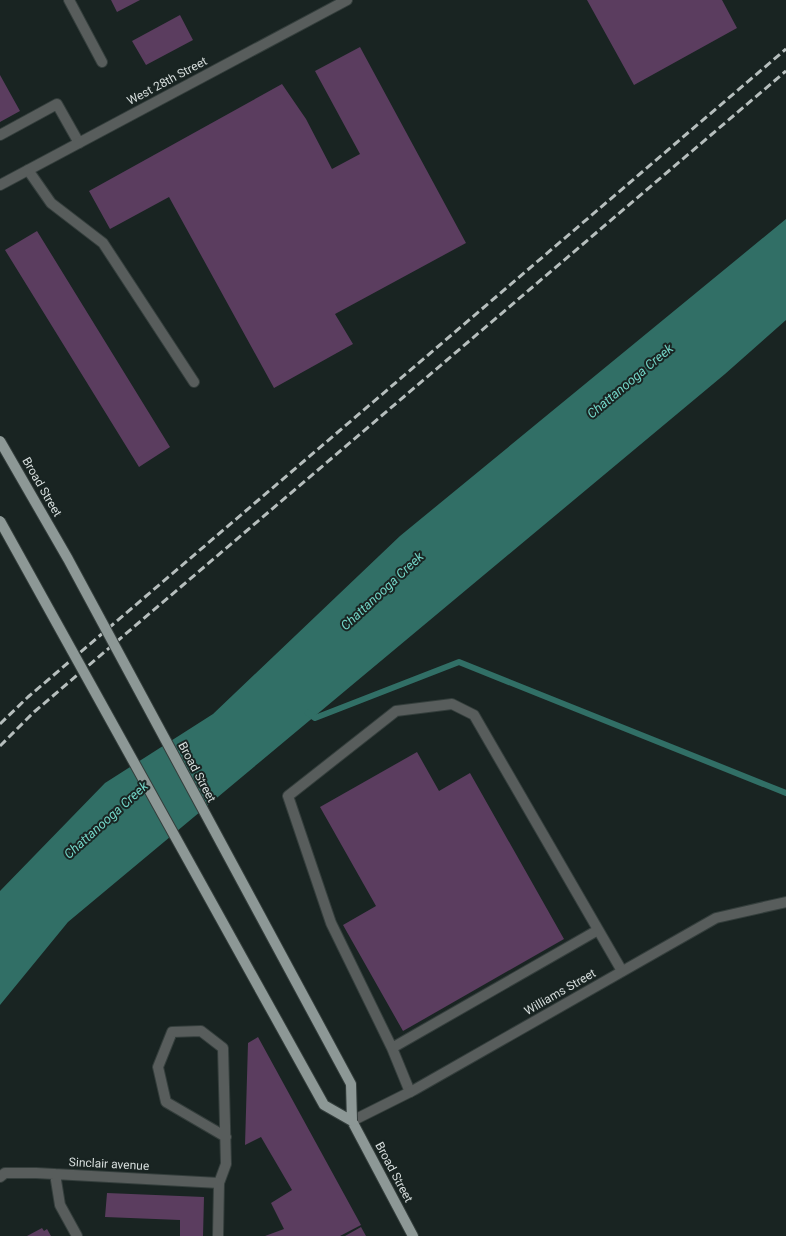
<svg xmlns="http://www.w3.org/2000/svg" width="786" height="1236" viewBox="0 0 786 1236" font-family="Roboto,sans-serif">
<style>
.water{fill:#316f66}
.lines{fill:none;stroke-linecap:round;stroke-linejoin:round}
.stream{stroke:#316f66;stroke-width:6}
.building{fill:#5b3d5f}
.service-casing{stroke:#343e3c;stroke-width:12}
.minor-casing{stroke:#343e3c;stroke-width:12}
.primary-casing{stroke:#343e3c;stroke-width:12}
.service{stroke:#585d5c;stroke-width:10}
.minor{stroke:#585d5c;stroke-width:10}
.primary{stroke:#8d9896;stroke-width:10}
.rail{stroke:#b6bebd;stroke-width:3;stroke-dasharray:8 4;stroke-linecap:butt}
.primary-bridge-casing{stroke:#343e3c;stroke-width:12;stroke-linecap:butt}
.primary-bridge{stroke:#8d9896;stroke-width:10}
.labels{text-anchor:middle;dominant-baseline:central;stroke-width:4;stroke-linejoin:round;paint-order:stroke}
.street-label{font-size:12px;fill:#d7dedd;stroke:#192422}
.water-label{font-size:13px;font-style:italic;fill:#72d4c6;stroke:#192422}
</style>
<rect width="100%" height="100%" fill="#192422"/>
<path class="water" d="M786 219V320L725 374 68 922 0 1005V891L105 783 213 714 400 536Z"/>
<g class="lines">
<path class="stream" d="M308 713 315 718 459 662 786 793"/>
</g>
<path class="building" d="M111 0H140L117 12Z
M587 0H722L737 28 634 85Z
M180 15 193 40 146 65 132 41Z
M360 47 466 243 335 314 353 344 274 388 169 197 110 229 89 191 282 84 306 119 332 169 360 154 315 71Z
M0 75 20 111 0 122Z
M37 231 170 447 139 467 5 250Z
M417 752 439 791 470 773 564 939 403 1031 343 925 376 906 320 807Z
M258 1037 361 1225 340 1236H265L284 1229 271 1203 292 1190 261 1137 245 1145 248 1043Z
M107 1193 204 1197 203 1236H180V1220L105 1217Z
M361 1227 366 1236H345Z
M42 1228 44 1231 47 1229 51 1236H27Z"/>
<g class="lines">
<defs>
<path id="service" d="M0 135 57 104 79 143
M28 170 51 203 103 243 194 382
M392 1048 598 930
M410 1092 392 1048 331 923 288 796 396 711 452 704 474 715 622 971
M219 1183 226 1164 223 1048 201 1031 172 1032 158 1067 166 1102 226 1137"/>
<path id="minor" d="M69 0 102 62
M0 185 347 0
M352 1121 414 1090 716 918 786 902
M55 1174 60 1205 77 1236
M0 1177 5 1173H36L219 1183 218 1236"/>
<path id="primary" d="M352 1121 413 1236"/>
</defs>
<use href="#service" class="service-casing"/>
<use href="#minor" class="minor-casing"/>
<use href="#primary" class="primary-casing"/>
<use href="#service" class="service"/>
<use href="#minor" class="minor"/>
<use href="#primary" class="primary"/>
<path class="rail" d="M0 724 28 697 786 49
M0 746 34 712 786 71"/>
<defs>
<path id="primary-bridge" d="M0 441 68 559 351 1084 352 1121
M0 521 324 1105 352 1121"/>
</defs>
<use href="#primary-bridge" class="primary-bridge-casing"/>
<use href="#primary-bridge" class="primary-bridge"/>
</g>
<g class="labels">
<g class="street-label">
<text transform="translate(167 81) rotate(-28)">West 28th Street</text>
<text transform="translate(42 487) rotate(60)">Broad Street</text>
<text transform="translate(197 772) rotate(62)">Broad Street</text>
<text transform="translate(560 992) rotate(-30)">Williams Street</text>
<text transform="translate(109 1164) rotate(3)">Sinclair avenue</text>
<text transform="translate(394 1172) rotate(62)">Broad Street</text>
</g>
<g class="water-label">
<text transform="translate(630 381) rotate(-40)">Chattanooga Creek</text>
<text transform="translate(382 591) rotate(-43)">Chattanooga Creek</text>
<text transform="translate(106 820) rotate(-42)">Chattanooga Creek</text>
</g>
</g>
</svg>
